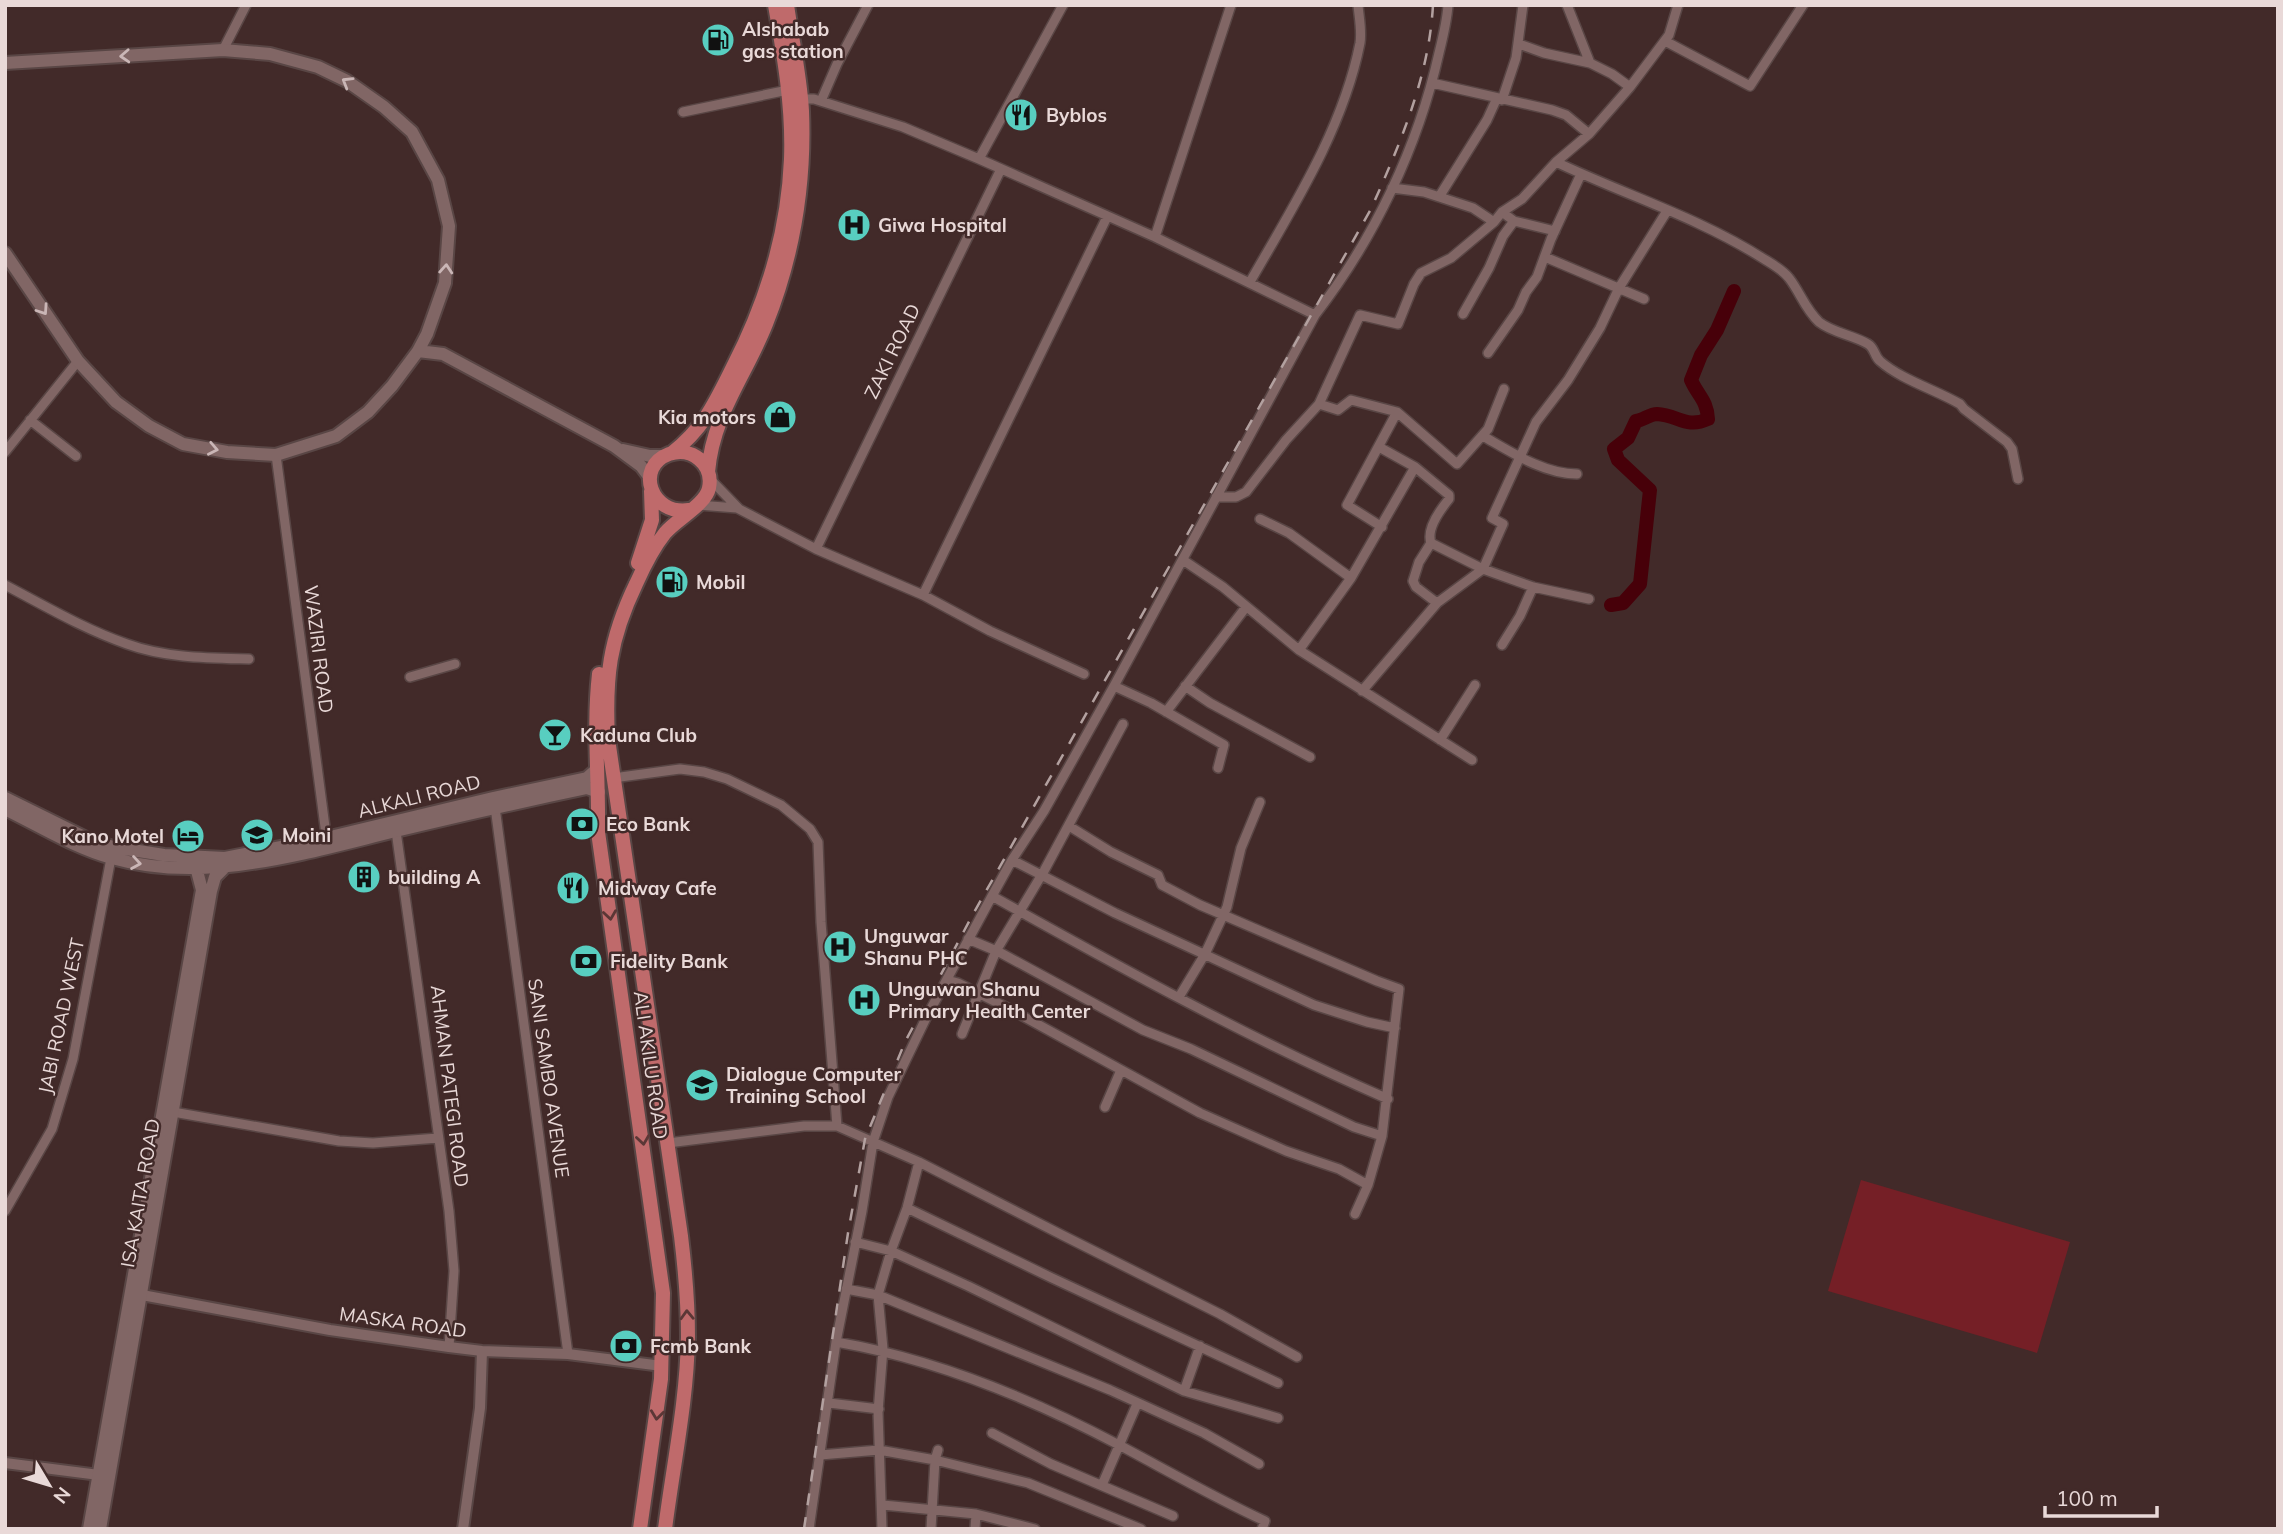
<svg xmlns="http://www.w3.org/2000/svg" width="2283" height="1534" viewBox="0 0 2283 1534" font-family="Mulish,sans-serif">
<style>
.green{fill:#751f26}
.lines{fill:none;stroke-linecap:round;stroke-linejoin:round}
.river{stroke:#470009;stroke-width:14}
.minor-casing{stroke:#594645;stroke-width:12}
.tertiary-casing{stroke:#594645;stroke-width:14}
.secondary-casing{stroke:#594645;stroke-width:16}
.primary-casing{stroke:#594645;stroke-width:18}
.minor{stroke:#816665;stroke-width:9}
.tertiary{stroke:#816665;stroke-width:10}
.secondary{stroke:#816665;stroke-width:12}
.primary{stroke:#bf6a6b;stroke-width:14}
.rail{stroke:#b3a1a0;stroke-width:2.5;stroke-dasharray:12 12;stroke-linecap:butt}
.oneway{stroke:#cab6b6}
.oneway2{stroke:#5b3736}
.labels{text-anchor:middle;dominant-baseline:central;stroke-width:5;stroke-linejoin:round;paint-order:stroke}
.poi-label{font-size:19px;font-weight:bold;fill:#e9d9d8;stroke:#422a29;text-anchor:start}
.street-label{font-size:19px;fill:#e9d9d8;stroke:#422a29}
</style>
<rect width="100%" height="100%" fill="#422a29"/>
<path class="green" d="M1861 1180 2070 1242 2037 1353 1828 1291Z"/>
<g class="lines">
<path class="river" d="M1611 605 1623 603 1640 584 1650 490 1618 460 1614 449 1628 438 1636 421C1643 420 1650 414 1657 414 1678 415 1686 429 1708 419 1707 400 1698 396 1691 380L1701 355 1717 330 1734 291"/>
<defs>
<path id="minor" d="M1567 5 1590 63
M1665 41 1750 86 1803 5
M1519 44 1544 53 1590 63 1612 74 1630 87
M223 50 246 5
M1432 83 1552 110 1566 115 1589 134
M801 99H814L903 127 979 159 1155 237 1315 315
M1502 100 1516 58 1523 5
M821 101 837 64 868 5
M683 112 788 90
M979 159 1063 5
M1556 162C1625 195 1698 217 1764 259 1772 264 1783 270 1789 278 1800 292 1805 309 1819 322 1833 333 1853 335 1868 344 1875 348 1874 356 1880 361 1900 379 1936 390 1960 404L1964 409 2007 442 2012 449 2018 479
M1392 188 1424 192 1473 208 1494 222
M1439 197 1487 120 1497 98
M1514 221 1555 231
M1155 237 1231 5
M1545 257 1644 299
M1250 282C1293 207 1343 129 1360 43 1362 31 1359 17 1358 5
M1463 314 1489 268 1503 236 1514 221 1502 212
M1488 353 1518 310 1526 292 1537 277 1551 239 1581 174
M1319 404 1338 410 1351 400 1397 412 1457 464 1488 429 1504 389
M30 420 76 456
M1483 436C1511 452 1544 474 1577 474
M5 452 78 361
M276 455 327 842
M710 479 739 509 816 549 923 595 990 631 1084 674
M1216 497H1236L1246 492 1286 440 1319 404 1360 315 1398 324 1414 284 1421 273 1451 258 1494 222 1502 212 1522 199 1556 162 1589 134 1630 87 1669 35 1678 5
M698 505 737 508
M1260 519 1289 533 1351 578
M1382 527 1347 505 1397 412
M1431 543 1483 569 1503 524 1492 518 1536 422 1568 380 1600 328 1619 288 1667 211
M816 549 1001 169
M1183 560 1223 587 1299 650 1472 760
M5 585C45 606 84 629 127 644 165 658 209 658 249 659
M923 595 1107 217
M1437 603 1483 569 1533 587 1589 599
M1502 645 1520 616 1533 587
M1299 650 1351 578 1415 467
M410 677 455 664
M1114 686 1151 703 1224 745 1218 768
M1185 686 1210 703 1310 757
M1362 691 1437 603 1416 587 1413 581 1419 562 1431 543C1426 529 1440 510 1449 499V495L1415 467 1379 447
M1166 712 1246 607
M1440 740 1475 685
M613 778 680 769 704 772 727 779 781 805 810 829 818 842 821 922 837 1126
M495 807 568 1354
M1069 826 1111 852 1158 875 1162 885 1200 905 1377 981 1399 989 1382 1136 1368 1185 1355 1214
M396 831 449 1211 454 1271 449 1347
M1012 860 1115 913 1314 1005 1367 1022 1395 1028
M992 896C1121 968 1252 1040 1388 1099
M968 939 999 952 1143 1030 1191 1049 1354 1127 1382 1136
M947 980 958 983 1006 1007 1200 1113 1286 1151 1339 1169 1368 1185
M1179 997 1205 954 1227 907 1241 848 1260 802
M962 1034 996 951 1044 871 1123 724
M1105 1107 1121 1070
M173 1112 339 1141 373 1143 438 1138
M668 1143 804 1126H837L919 1162 1064 1236 1220 1314 1297 1357
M907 1208 1052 1278 1278 1383
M5 1211 52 1129 73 1059 111 858
M855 1242 891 1251 968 1286 1184 1391 1278 1418
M846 1289 878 1295 1110 1390 1204 1433 1259 1464
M836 1342C936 1359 1030 1398 1119 1445 1168 1471 1215 1498 1265 1521L1262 1529
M1184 1391 1200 1346
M829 1403 879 1409
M992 1433 1051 1464 1173 1516
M820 1455 879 1450 935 1460 1028 1483 1141 1529
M1102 1485 1137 1404
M883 1505 976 1514 1035 1529
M809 1529 836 1342 862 1211 873 1142 888 1097 927 1016 992 896 1012 860 1044 811 1114 686 1315 315C1374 239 1418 147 1439 53 1443 37 1447 21 1448 5
M882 1529 878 1412 883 1349 878 1295 891 1251 907 1208 919 1162
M931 1529 935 1460 938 1450
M975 1529 976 1514"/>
<path id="tertiary" d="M142 1295 330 1330 449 1347 482 1351 568 1354 662 1366
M5 1463 99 1475
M463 1529 480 1408 482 1351"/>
<path id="secondary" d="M5 63 223 50 270 54 318 67 347 81 384 107 412 132 438 180 449 226 445 283 427 334 418 351 392 386 368 412 336 436 276 455 227 452 183 444 149 426 116 402 78 361 5 253
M418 351 443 354 614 446 641 466 650 478
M623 450 650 456H664
M5 798 90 840 113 847 164 855 225 858 326 838 493 798 587 778 597 769
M5 809C40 826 75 848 112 858 206 885 308 852 400 830 462 815 525 801 587 788L599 792
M89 1529 202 890 196 867
M100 1529 211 891 215 877 225 867"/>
<path id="primary" d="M672 453C704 428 715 403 733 367 766 303 788 231 791 159 793 107 784 56 775 5
M708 472C713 414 745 377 766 324 793 256 805 184 802 111 800 75 792 40 787 5
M638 563 652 520 651 491
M599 674C593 727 599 779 598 832L663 1293 661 1379 640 1529
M665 1529C673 1466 687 1401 688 1337 688 1303 685 1269 681 1236L608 739C605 678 609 640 636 584 644 566 653 548 665 533 677 519 706 504 709 488 714 464 691 446 669 454 634 467 651 516 689 510"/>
</defs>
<use href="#minor" class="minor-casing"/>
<use href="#tertiary" class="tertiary-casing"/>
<use href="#secondary" class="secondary-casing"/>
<use href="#primary" class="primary-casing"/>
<use href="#minor" class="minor"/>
<use href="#tertiary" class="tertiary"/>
<use href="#secondary" class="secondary"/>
<use href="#primary" class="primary"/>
<path class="rail" d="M804 1529 848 1233 865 1139 905 1042 972 916 1371 209C1400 144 1429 77 1433 5"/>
</g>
<defs><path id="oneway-chevron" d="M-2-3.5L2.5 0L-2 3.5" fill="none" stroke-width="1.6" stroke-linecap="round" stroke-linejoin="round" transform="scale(1.75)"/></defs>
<g class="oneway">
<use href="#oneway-chevron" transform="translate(125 56) rotate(177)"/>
<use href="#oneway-chevron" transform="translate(347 82) rotate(-149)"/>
<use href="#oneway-chevron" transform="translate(446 269) rotate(-86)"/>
<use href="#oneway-chevron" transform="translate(43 310) rotate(56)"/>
<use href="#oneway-chevron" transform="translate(213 449) rotate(11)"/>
<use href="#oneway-chevron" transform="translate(136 863) rotate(9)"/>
</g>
<g class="oneway2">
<use href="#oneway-chevron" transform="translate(610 915) rotate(82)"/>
<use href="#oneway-chevron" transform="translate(643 1140) rotate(82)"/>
<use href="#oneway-chevron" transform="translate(687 1315) rotate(-92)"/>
<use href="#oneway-chevron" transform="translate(657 1415) rotate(97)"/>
</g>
<defs>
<symbol id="fuel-disc" viewBox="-11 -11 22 22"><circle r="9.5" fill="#58cec0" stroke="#422a29"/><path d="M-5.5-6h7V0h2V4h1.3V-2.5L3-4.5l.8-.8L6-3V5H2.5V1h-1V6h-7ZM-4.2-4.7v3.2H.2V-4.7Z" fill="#111"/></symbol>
<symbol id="restaurant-disc" viewBox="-11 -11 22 22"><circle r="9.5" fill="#58cec0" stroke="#422a29"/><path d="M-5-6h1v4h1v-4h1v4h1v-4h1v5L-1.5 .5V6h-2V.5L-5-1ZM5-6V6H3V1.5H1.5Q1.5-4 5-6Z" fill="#111"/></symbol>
<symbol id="hospital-disc" viewBox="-11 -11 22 22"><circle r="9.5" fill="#58cec0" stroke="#422a29"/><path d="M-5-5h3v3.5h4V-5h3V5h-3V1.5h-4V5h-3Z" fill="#111"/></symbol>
<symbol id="shop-disc" viewBox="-11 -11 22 22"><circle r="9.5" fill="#58cec0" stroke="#422a29"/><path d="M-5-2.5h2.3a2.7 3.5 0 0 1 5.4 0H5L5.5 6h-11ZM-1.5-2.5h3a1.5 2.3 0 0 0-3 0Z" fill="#111"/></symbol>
<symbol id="bar-disc" viewBox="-11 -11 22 22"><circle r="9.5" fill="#58cec0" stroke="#422a29"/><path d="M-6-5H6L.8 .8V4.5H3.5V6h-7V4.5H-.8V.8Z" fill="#111"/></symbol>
<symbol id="bank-disc" viewBox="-11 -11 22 22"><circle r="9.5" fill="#58cec0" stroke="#422a29"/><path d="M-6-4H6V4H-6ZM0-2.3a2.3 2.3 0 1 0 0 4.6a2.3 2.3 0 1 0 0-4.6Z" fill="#111"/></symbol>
<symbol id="school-disc" viewBox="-11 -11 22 22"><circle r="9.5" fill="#58cec0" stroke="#422a29"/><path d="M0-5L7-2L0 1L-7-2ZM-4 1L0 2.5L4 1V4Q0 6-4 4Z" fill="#111"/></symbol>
<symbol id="hotel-disc" viewBox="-11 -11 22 22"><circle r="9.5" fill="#58cec0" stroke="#422a29"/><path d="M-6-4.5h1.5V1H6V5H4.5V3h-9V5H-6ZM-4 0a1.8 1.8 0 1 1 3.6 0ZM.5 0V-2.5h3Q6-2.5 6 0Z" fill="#111"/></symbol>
<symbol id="building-disc" viewBox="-11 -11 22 22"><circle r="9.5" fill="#58cec0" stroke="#422a29"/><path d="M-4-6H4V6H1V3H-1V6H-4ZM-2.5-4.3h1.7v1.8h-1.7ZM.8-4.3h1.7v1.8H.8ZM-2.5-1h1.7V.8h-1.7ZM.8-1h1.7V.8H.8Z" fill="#111"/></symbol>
<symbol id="university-disc" viewBox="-11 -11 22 22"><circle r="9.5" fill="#58cec0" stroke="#422a29"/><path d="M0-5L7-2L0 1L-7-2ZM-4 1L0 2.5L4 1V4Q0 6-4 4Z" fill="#111"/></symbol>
</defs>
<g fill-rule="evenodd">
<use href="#fuel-disc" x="699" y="21" width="38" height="38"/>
<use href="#restaurant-disc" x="1002" y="96" width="38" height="38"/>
<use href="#hospital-disc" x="835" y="206" width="38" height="38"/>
<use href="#shop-disc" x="761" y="398" width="38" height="38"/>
<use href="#fuel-disc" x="653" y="563" width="38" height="38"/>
<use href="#bar-disc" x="536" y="716" width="38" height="38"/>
<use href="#bank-disc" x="563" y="805" width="38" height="38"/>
<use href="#school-disc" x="238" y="816" width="38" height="38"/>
<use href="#hotel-disc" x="169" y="817" width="38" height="38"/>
<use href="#building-disc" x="345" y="858" width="38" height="38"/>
<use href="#restaurant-disc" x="554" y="869" width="38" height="38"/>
<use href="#hospital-disc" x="821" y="928" width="38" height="38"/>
<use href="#bank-disc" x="567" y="942" width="38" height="38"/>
<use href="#hospital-disc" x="845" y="981" width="38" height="38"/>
<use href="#university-disc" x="683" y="1066" width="38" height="38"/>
<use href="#bank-disc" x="607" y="1327" width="38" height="38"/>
</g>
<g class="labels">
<g class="poi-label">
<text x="742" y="29">Alshabab<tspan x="742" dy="22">gas station</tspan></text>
<text x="1046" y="115">Byblos</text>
<text x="878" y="225">Giwa Hospital</text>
<text x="756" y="417" text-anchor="end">Kia motors</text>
<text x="696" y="582">Mobil</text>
<text x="580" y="735">Kaduna Club</text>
<text x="606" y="824">Eco Bank</text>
<text x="282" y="835">Moini</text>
<text x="164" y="836" text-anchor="end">Kano Motel</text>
<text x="388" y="877">building A</text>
<text x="598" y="888">Midway Cafe</text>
<text x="864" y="936">Unguwar<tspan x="864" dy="22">Shanu PHC</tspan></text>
<text x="610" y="961">Fidelity Bank</text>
<text x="888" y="989">Unguwan Shanu<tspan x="888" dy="22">Primary Health Center</tspan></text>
<text x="726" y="1074">Dialogue Computer<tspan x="726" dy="22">Training School</tspan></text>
<text x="650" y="1346">Fcmb Bank</text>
</g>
<g class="street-label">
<text transform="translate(892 351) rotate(-64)">ZAKI ROAD</text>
<text transform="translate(319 649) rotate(83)">WAZIRI ROAD</text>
<text transform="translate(419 796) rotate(-14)">ALKALI ROAD</text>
<text transform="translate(61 1016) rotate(-78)">JABI ROAD WEST</text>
<text transform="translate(651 1065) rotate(82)">ALI AKILU ROAD</text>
<text transform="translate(549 1078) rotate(82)">SANI SAMBO AVENUE</text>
<text transform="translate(450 1086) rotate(83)">AHMAN PATEGI ROAD</text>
<text transform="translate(140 1193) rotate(-80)">ISA KAITA ROAD</text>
<text transform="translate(403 1322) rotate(8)">MASKA ROAD</text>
</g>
</g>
<rect width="2283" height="1534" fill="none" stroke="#e9d9d8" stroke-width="14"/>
<g transform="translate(49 1485) rotate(128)" stroke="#422a29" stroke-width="5" paint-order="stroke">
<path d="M0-5L12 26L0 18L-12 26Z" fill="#e9d9d8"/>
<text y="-10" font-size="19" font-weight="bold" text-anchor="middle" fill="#e9d9d8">N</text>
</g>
<path d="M2045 1506v10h112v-10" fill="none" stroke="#e9d9d8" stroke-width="3.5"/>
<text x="2056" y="1506" font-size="21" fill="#e9d9d8" stroke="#422a29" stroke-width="5" paint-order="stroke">100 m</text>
</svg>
